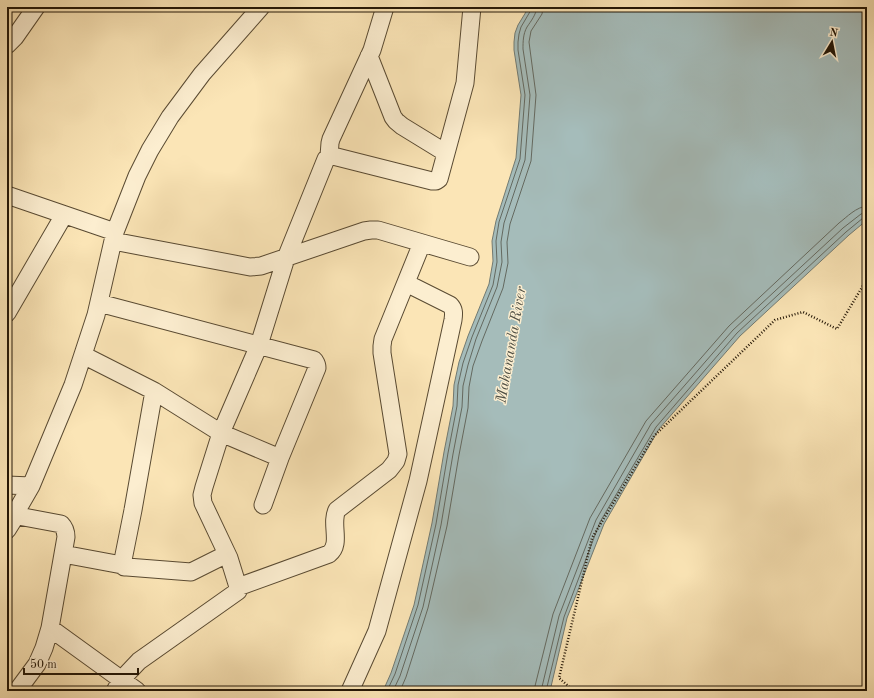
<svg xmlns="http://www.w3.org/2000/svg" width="874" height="698" viewBox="0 0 874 698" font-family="'Old Standard TT',serif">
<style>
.water{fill:#a5bcba;stroke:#717a72}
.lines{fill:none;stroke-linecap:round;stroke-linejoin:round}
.shore{stroke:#646960;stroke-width:1}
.minor-casing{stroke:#594a32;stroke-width:19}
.path{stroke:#231606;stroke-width:2.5;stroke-dasharray:1 2;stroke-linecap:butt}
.minor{stroke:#fceed0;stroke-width:17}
.labels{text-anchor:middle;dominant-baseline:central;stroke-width:3;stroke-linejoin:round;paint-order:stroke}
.water-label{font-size:15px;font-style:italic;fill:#505045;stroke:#fceed0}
</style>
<rect width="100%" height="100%" fill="#fbe5b6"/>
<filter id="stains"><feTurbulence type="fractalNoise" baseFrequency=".005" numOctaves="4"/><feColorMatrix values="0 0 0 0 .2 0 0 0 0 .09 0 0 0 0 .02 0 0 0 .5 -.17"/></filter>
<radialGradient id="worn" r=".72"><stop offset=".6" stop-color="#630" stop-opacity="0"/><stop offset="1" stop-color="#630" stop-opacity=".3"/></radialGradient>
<path class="water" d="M529 7H867V220L849 235 740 336 659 429 604 524 567 618 550 691H383L391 673 414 605 432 523 444 452 453 406 454 385 459 362 468 336 489 284 493 261 492 241 496 221 516 158 521 95 514 50V42L515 33 518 25Z"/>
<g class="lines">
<path class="shore" d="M387 691 395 674 418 605 436 524 448 453 457 406 458 385 463 363 472 337 493 285 497 262 496 241 499 222 520 159 525 95 518 50V42L519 34 521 27 531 10 532 7
M393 691 400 676 423 607 441 525 453 454 462 407 463 386 468 365 476 339 497 287 502 262 501 242 504 223 525 160 530 95 523 49C523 42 523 34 527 27 531 21 536 15 537 7
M400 691 406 677 428 608 447 526 459 455 468 408 469 387 473 366 482 341 503 288 508 263 507 242 510 224 531 161 536 95 529 42 531 31 542 14 543 7
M535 691V686L553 614 590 518 646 421 729 326 839 223C847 217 856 207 867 206
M541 691 559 616 596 520 651 424 733 330 843 228 861 214 867 212
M546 691 564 617 600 522 656 427 737 333 846 232 863 218 867 217"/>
<defs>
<path id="minor" d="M7 45 15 37 36 7
M369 56 393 117 396 121 402 126 446 153
M329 156 330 143 331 139 372 50 385 7
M7 195 115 232
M113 241 250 267 261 266 364 231 371 230H378L470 257
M99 303 314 360C316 363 317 364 317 368L280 458 263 505
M7 313 64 215
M83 355 154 391 221 433 280 458
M154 391 133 510 122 565 124 567H127L191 572 227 554
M7 485 31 486
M7 530 17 514
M63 554 122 565
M238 587 329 554C342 544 330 524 337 510L389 470 396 461 398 454 382 353V346L383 339 422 243
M50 628 137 691
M17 691 37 664 44 648 50 628 66 537C66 532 65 528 61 524L18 516 16 512 31 486 73 385 96 315 115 232 137 176 150 150 170 117 202 74 261 7
M115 691 121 680 139 661 238 591V587L229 558 203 503 202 495 204 487 221 433 259 345 286 258 326 159 328 157 333 156 432 181H436L439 179 465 83 472 7
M350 691 377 631 418 481 453 320C454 313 454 309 450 305L406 283"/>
</defs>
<use href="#minor" class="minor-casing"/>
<path class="path" d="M574 691 559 678 592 538 654 436 775 320 803 312 837 329 867 279"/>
<use href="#minor" class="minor"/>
</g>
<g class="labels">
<g class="water-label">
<text transform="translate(512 345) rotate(-80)">Mahananda River</text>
</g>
</g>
<rect width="874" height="698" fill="none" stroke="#fbe5b6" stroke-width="24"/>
<rect x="8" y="8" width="858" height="682" fill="none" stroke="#231606" stroke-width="2"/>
<rect x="12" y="12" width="850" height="674" fill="none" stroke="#231606"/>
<g transform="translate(832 42) rotate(10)" stroke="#fceed0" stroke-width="3" paint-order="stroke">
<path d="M0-3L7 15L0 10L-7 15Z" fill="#231606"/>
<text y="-6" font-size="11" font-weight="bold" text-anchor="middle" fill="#231606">N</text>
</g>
<path d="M24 668v6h114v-6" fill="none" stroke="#231606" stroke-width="2"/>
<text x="30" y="668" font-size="12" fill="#231606" stroke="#fceed0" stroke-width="3" paint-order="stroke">50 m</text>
<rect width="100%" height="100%" filter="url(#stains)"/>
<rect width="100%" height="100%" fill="url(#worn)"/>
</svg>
